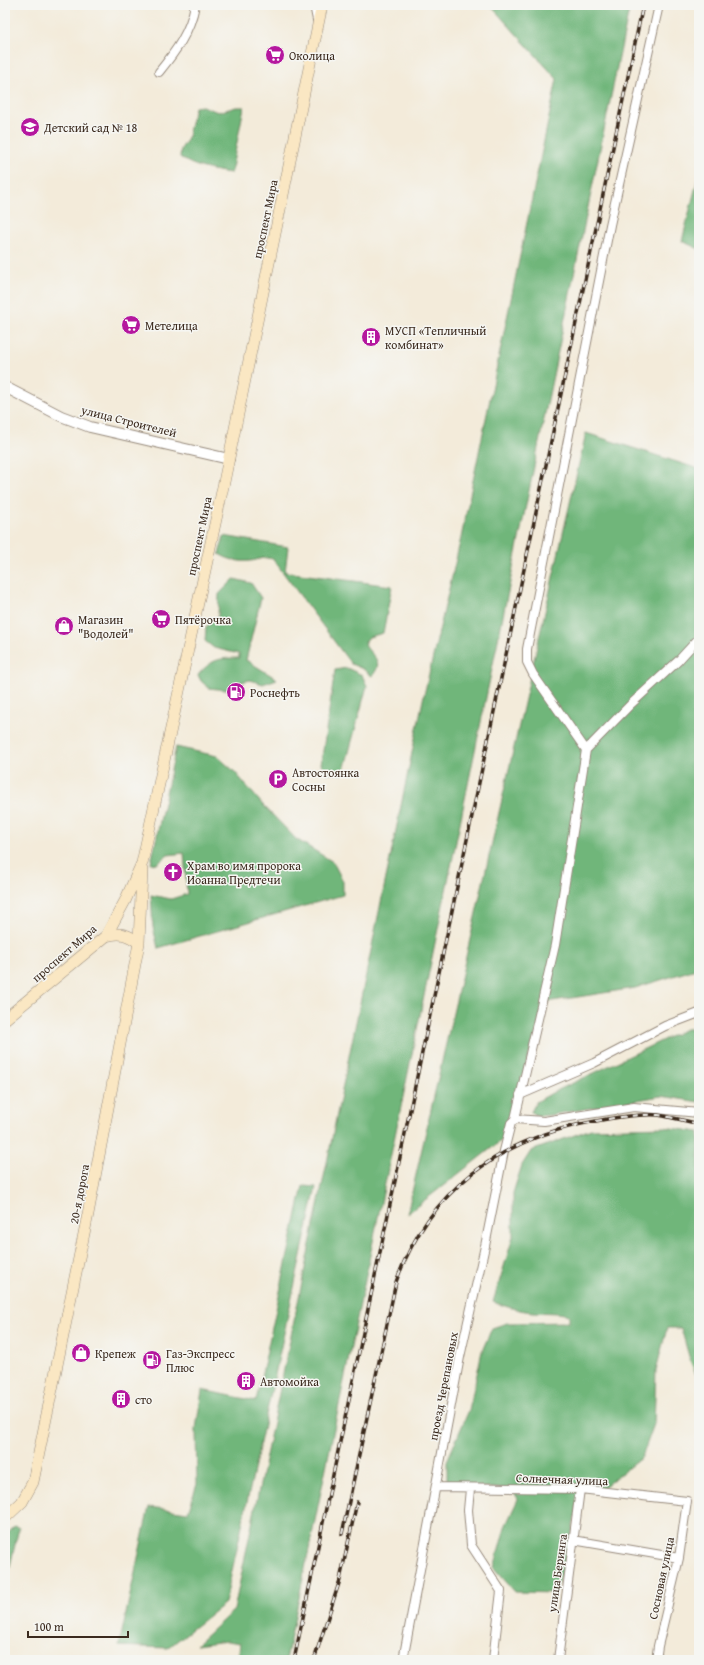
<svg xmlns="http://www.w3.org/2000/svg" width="704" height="1665" viewBox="0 0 704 1665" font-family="'Gentium Book Plus',serif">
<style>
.forest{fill:#6fb67a;stroke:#55704c}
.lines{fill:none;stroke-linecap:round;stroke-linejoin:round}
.minor-casing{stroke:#978a7c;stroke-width:10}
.tertiary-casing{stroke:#978a7c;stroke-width:12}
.secondary-casing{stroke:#978a7c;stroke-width:12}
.minor{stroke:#fff;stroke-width:8}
.tertiary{stroke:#fff;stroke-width:10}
.secondary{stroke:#fae7c3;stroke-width:11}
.rail-casing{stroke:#3b2a1e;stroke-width:3.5}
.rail{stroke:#f6f6f2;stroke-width:2;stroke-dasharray:6;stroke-linecap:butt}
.labels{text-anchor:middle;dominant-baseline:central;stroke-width:3;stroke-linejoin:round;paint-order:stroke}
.poi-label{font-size:12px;fill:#3b2a1e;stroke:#f6f6f2;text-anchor:start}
.street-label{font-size:12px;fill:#3b2a1e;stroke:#f6f6f2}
</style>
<rect width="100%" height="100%" fill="#f6f6f2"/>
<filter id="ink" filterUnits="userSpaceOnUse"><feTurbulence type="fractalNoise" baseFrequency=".025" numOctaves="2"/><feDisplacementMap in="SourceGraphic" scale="8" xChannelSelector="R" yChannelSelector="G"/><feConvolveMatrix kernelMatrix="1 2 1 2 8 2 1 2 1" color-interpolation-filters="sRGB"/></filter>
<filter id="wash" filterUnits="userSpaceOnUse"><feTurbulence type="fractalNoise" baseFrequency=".012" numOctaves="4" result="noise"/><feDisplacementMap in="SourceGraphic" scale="16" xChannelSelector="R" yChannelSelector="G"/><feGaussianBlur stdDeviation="0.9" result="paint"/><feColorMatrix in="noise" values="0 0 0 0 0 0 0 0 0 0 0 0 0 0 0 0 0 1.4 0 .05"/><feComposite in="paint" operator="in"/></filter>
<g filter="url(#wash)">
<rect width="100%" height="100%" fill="#f3ebda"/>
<path class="forest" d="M490 5H630L286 1660H238L240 1643 227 1641 196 1645 234 1610 424 695 461 538 557 79Z
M202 106 218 112 236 107H244L231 173C215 171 192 167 180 157L181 149 187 140 195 107Z
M699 174V249L682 241Z
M586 433 699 469V968L635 988 546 1002 502 1140 407 1214Z
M224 536 288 547 285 572 392 586 383 633 369 637 364 643C370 656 386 660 372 676L363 669 351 664 273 559C261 556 261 560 250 561 239 562 229 560 219 554Z
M234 579 251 583 261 598 246 660 277 679 263 684 250 680 238 683 226 690 209 688 201 681 198 675C212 659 219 658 239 658V654L214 648 205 641 206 627 218 616 219 594Z
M347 668 362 675 367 686 343 774 327 773 321 764 335 670Z
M176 747 217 756 234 771 262 804 296 839 333 862 343 881V895L158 948 153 927 151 895 171 899 187 894 184 853 168 855 157 864 151 863Z
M686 1029H699V1102L661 1096 550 1115 538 1116 531 1112 536 1102 552 1093Z
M664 1127 699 1132V1382L690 1360 681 1328H667L656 1370 654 1424 642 1457 600 1490 580 1489 572 1533 555 1593 515 1592 494 1568 505 1527 518 1499 513 1490 447 1484V1461L469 1410 482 1351 492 1328 507 1323 569 1322V1315C557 1312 546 1313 534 1312 520 1311 507 1307 493 1302L513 1237V1193L522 1165 531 1151 591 1129Z
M303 1186 316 1187 225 1603 168 1648 119 1646 149 1507 188 1512 197 1484 196 1429 202 1390 256 1401Z
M15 1526 19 1528 5 1587V1536Z"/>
</g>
<g filter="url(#ink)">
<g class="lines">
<defs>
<path id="minor" d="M5 5H6
M314 5 317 20
M159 72C176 51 190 32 195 5
M586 750 631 704 678 661 699 638
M520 1095 594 1063 665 1026 699 1013
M515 1119 544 1121 634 1107 699 1113
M436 1487 580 1489 687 1501 679 1558 658 1646 656 1660
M470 1489 468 1510 471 1545 501 1591 493 1660
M573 1540 679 1558
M403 1660 460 1357 485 1246 504 1151 511 1123 515 1119 555 945 586 750 533 674 527 662V649L610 225 659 5
M558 1660 580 1489"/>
<path id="tertiary" d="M5 387 61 416 90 427 229 459"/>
<path id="secondary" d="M106 936C120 932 128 934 139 943
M5 1019 106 936 125 901 142 863 224 482 322 5
M5 1518 22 1502 33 1482 88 1214 139 943 142 870"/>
</defs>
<use href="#minor" class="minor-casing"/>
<use href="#tertiary" class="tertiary-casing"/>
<use href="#secondary" class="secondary-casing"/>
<use href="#minor" class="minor"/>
<use href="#tertiary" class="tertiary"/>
<use href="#secondary" class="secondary"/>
<defs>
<path id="rail" d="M342 1534 396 1282C428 1192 499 1139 591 1122 612 1118 636 1114 658 1115 671 1117 686 1121 699 1124
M294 1660 643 5
M314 1660 340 1580 357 1502"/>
</defs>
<use href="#rail" class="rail-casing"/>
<use href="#rail" class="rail"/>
</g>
</g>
<defs>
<symbol id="supermarket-disc" viewBox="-11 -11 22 22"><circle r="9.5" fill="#b5179e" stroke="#f6f6f2"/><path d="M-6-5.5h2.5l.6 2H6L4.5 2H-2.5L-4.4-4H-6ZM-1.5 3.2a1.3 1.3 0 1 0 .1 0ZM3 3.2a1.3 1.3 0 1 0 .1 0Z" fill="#fff"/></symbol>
<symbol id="school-disc" viewBox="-11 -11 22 22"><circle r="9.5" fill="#b5179e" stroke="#f6f6f2"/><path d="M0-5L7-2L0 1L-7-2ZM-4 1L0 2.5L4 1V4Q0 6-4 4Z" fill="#fff"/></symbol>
<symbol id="building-disc" viewBox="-11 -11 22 22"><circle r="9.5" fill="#b5179e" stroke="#f6f6f2"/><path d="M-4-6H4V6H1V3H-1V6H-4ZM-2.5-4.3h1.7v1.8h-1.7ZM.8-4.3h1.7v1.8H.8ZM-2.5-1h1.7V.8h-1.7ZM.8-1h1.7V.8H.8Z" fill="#fff"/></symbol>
<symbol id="shop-disc" viewBox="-11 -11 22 22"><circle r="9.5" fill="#b5179e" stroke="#f6f6f2"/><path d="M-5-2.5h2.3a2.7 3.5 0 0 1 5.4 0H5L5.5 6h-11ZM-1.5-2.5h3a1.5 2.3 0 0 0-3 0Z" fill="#fff"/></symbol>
<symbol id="fuel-disc" viewBox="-11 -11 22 22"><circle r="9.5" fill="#b5179e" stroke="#f6f6f2"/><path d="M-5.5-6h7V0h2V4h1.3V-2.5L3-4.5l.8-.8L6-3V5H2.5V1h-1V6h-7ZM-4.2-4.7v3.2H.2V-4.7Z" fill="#fff"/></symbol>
<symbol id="parking-disc" viewBox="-11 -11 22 22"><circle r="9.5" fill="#b5179e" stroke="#f6f6f2"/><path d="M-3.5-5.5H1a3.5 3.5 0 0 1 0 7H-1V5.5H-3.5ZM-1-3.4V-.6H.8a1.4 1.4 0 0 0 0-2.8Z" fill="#fff"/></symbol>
<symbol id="church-disc" viewBox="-11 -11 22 22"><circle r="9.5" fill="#b5179e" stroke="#f6f6f2"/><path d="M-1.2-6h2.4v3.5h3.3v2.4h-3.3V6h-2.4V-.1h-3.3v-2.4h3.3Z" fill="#fff"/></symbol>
</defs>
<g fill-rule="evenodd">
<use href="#supermarket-disc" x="264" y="44" width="22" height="22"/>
<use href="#school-disc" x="19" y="116" width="22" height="22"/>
<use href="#supermarket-disc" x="120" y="314" width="22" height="22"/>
<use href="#building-disc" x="360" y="326" width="22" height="22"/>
<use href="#supermarket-disc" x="150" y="608" width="22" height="22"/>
<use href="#shop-disc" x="53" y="615" width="22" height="22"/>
<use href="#fuel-disc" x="225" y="681" width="22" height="22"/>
<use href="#parking-disc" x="267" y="768" width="22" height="22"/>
<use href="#church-disc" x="162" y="861" width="22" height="22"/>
<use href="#shop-disc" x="70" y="1342" width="22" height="22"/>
<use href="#fuel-disc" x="141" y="1349" width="22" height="22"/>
<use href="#building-disc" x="235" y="1370" width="22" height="22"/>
<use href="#building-disc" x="110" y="1388" width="22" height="22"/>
</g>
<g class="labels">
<g class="poi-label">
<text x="289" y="55">Околица</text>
<text x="44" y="127">Детский сад № 18</text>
<text x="145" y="325">Метелица</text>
<text x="385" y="330">МУСП «Тепличный<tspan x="385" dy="14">комбинат»</tspan></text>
<text x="78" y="619">Магазин<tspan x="78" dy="14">"Водолей"</tspan></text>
<text x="175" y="619">Пятёрочка</text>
<text x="250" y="692">Роснефть</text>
<text x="292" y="772">Автостоянка<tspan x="292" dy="14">Сосны</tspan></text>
<text x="187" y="865">Храм во имя пророка<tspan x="187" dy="14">Иоанна Предтечи</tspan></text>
<text x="95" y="1353">Крепеж</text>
<text x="166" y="1353">Газ-Экспресс<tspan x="166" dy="14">Плюс</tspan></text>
<text x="260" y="1381">Автомойка</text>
<text x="135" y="1399">сто</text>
</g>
<g class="street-label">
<text transform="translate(265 219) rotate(-78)">проспект Мира</text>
<text transform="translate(129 421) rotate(14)">улица Строителей</text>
<text transform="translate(199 536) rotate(-78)">проспект Мира</text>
<text transform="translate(64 953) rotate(-41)">проспект Мира</text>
<text transform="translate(79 1194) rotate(-79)">20-я дорога</text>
<text transform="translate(443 1386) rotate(-79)">проезд Черепановых</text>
<text transform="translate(562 1479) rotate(2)">Солнечная улица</text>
<text transform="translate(557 1573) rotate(-82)">улица Беринга</text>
<text transform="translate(661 1578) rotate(-78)">Сосновая улица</text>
</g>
</g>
<rect width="704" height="1665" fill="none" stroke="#f6f6f2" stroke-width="20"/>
<path d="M28 1631v6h100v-6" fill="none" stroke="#3b2a1e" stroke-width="2"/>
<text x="34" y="1631" font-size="12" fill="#3b2a1e" stroke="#f6f6f2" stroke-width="3" paint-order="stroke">100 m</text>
</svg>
